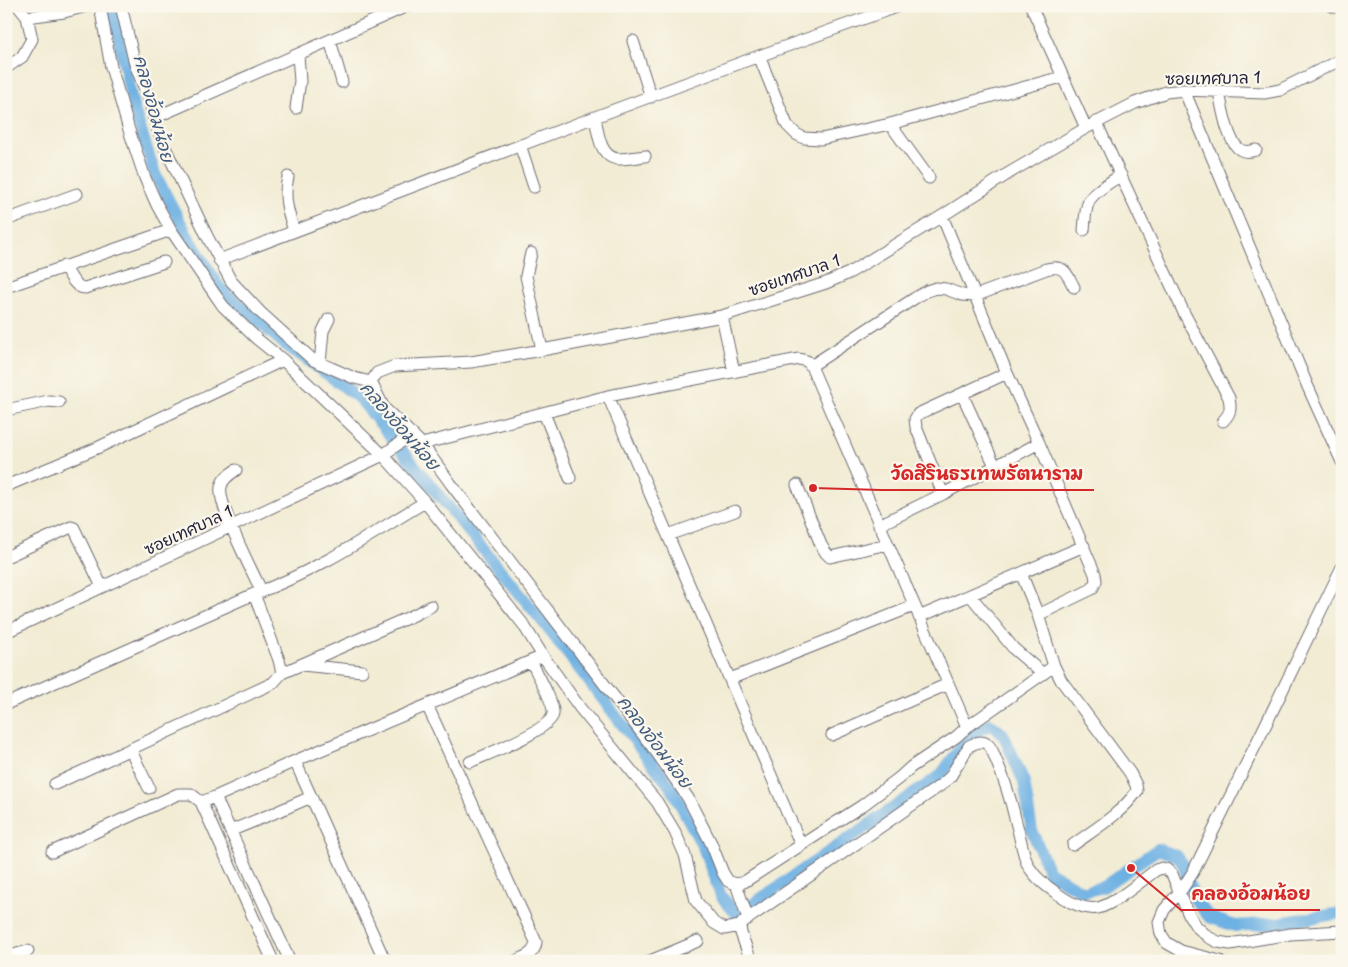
<svg xmlns="http://www.w3.org/2000/svg" width="1348" height="967" viewBox="0 0 1348 967" font-family="'Playpen Sans','Playpen Sans Thai',sans-serif">
<style>
.lines{fill:none;stroke-linecap:round;stroke-linejoin:round}
.canal{stroke:#6eb1e3;stroke-width:12}
.minor-casing{stroke:#6b6971;stroke-width:13}
.minor{stroke:#fff;stroke-width:11}
.labels{text-anchor:middle;dominant-baseline:central;stroke-width:4.5;stroke-linejoin:round;paint-order:stroke}
.street-label{font-size:16px;fill:#22223b;stroke:#fbf7ec}
.water-label{font-size:18px;font-style:italic;fill:#405b7e;stroke:#fbf7ec}
.leader{fill:none;stroke:#d62828;stroke-width:2}
.callout-dot{fill:#d62828;stroke:#fbf7ec;stroke-width:2}
.callout-label{font-size:18px;text-anchor:middle;font-weight:bold;fill:#d62828;stroke:#fbf7ec;stroke-width:4.5;stroke-linejoin:round;paint-order:stroke}
</style>
<rect width="100%" height="100%" fill="#fbf7ec"/>
<filter id="ink" filterUnits="userSpaceOnUse"><feTurbulence type="fractalNoise" baseFrequency=".02" numOctaves="2"/><feDisplacementMap in="SourceGraphic" scale="10" xChannelSelector="R" yChannelSelector="G"/><feConvolveMatrix kernelMatrix="1 2 1 2 8 2 1 2 1" color-interpolation-filters="sRGB"/></filter>
<filter id="wash" filterUnits="userSpaceOnUse"><feTurbulence type="fractalNoise" baseFrequency=".0096" numOctaves="4" result="noise"/><feDisplacementMap in="SourceGraphic" scale="20" xChannelSelector="R" yChannelSelector="G"/><feGaussianBlur stdDeviation="1.12" result="paint"/><feColorMatrix in="noise" values="0 0 0 0 0 0 0 0 0 0 0 0 0 0 0 0 0 1.4 0 .05"/><feComposite in="paint" operator="in"/></filter>
<g filter="url(#wash)">
<rect width="100%" height="100%" fill="#f2ecd4"/>
<g class="lines">
<path class="canal" d="M112 6 133 106 155 174 186 233 219 287 282 342 334 379 360 399 547 627 672 789 703 847 721 896 737 915 940 776 969 736 990 724 1003 734 1024 782 1032 831 1049 872 1083 892 1103 887 1158 849 1177 856 1183 864 1194 898 1209 917 1235 926 1278 923 1342 913"/>
</g>
</g>
<g filter="url(#ink)">
<g class="lines">
<defs>
<path id="minor" d="M100 6 111 67 129 130 145 178 157 205 171 230 214 293 223 306 257 339 283 360 383 455 425 502 523 624 543 656 580 708 657 802 675 832 685 855 696 901 714 923 724 929 740 926
M121 6 135 64 150 102 154 118 162 141 207 236 231 281 260 312 313 360 354 378 371 382
M1031 6 1086 128
M1332 6 1336 7 1339 6
M27 17 64 12 87 6
M330 40 342 82
M633 41 651 97
M759 56 787 125 796 134 804 138 821 139 890 124 1062 77
M6 68 22 57 32 39 27 17 18 6
M1184 90 1308 387 1342 462
M1219 92C1222 106 1227 143 1241 150 1246 153 1251 151 1256 150
M296 108 300 81 298 55
M595 117C598 131 599 157 618 159 626 159 637 157 645 156
M154 118 407 6
M1096 122 1184 313 1229 398C1231 408 1231 413 1223 421
M890 124 929 178
M520 145 534 187
M288 177C283 197 288 212 294 231
M942 216 1007 373 1039 443 1095 574 1096 581 1092 589 1038 615 1054 666 1061 680 1130 773 1136 785 1137 791C1122 813 1095 829 1073 845
M6 220 77 194
M1084 230C1085 221 1085 209 1089 201 1095 190 1111 182 1121 175
M531 253 526 276 542 350
M219 260 595 117 759 56 899 6
M64 266C70 274 74 288 85 288L164 262
M6 287 171 230
M722 316 734 372
M320 363 323 331 329 319
M811 366 915 298 927 291 936 288 946 289 962 295 975 296 1046 269C1065 264 1066 273 1074 287
M962 394 995 466
M608 396 801 845
M6 410 49 401 59 402
M544 413 570 478
M422 444 608 396 799 359 807 361 811 366 967 727
M236 470C230 474 222 479 221 487 217 504 253 573 262 592
M797 485 821 545 826 553 830 557 888 544
M6 486 97 448 283 360
M943 494 916 427 915 419 918 414 1007 373
M879 525 943 494 1039 443
M668 535 735 511
M6 557 71 527 74 528 102 587
M1021 573 1038 615
M970 595 1014 649 1043 674
M919 617 1084 546
M6 632 383 455 412 434
M302 665 362 671
M1054 666 967 727 956 737 911 767 899 778 863 805 744 882 736 884 728 881 723 873 711 843 688 798 657 753 451 484 422 444 384 408 371 382 377 373 395 366 471 362 542 350 722 316 826 283 849 273 942 216 1009 173 1086 128 1135 103 1166 92 1184 90 1264 93 1280 90 1342 59
M282 673 414 615 431 606
M730 679 914 606
M6 704 254 594C315 572 370 535 425 502
M427 705 536 942C535 954 525 956 516 961
M832 735 948 684
M130 749 149 788
M295 761 385 961
M470 762C485 755 551 730 553 714 555 704 536 672 531 661
M55 784 273 683 282 673 279 660 254 594
M215 797 290 961
M201 802 215 797 295 761 543 656
M279 811 311 797
M230 831 274 813
M52 852 178 794H191L201 802 273 961
M736 884 748 919
M6 957 28 951
M650 961 698 941
M751 961 741 933 740 926 743 922 941 785 950 777 969 746C975 743 981 740 987 744 992 747 994 755 996 760 1005 780 1011 801 1016 822 1020 836 1022 850 1027 863 1034 878 1049 888 1062 897 1072 904 1087 910 1098 908 1115 904 1141 881 1156 870L1162 868 1166 869 1172 874 1188 913 1196 926 1208 937 1218 942 1230 944 1290 934 1342 931
M1220 961 1181 951 1167 943 1161 934 1159 922 1164 910 1182 889 1193 872 1267 722 1342 567"/>
</defs>
<use href="#minor" class="minor-casing"/>
<use href="#minor" class="minor"/>
</g>
</g>
<g class="labels">
<g class="street-label">
<text transform="translate(1213 77) rotate(-1)">ซอยเทศบาล 1</text>
<text transform="translate(794 274) rotate(-19)">ซอยเทศบาล 1</text>
<text transform="translate(188 529) rotate(-25)">ซอยเทศบาล 1</text>
</g>
<g class="water-label">
<text transform="translate(155 108) rotate(75)">คลองอ้อมน้อย</text>
<text transform="translate(401 425) rotate(49)">คลองอ้อมน้อย</text>
<text transform="translate(656 741) rotate(53)">คลองอ้อมน้อย</text>
</g>
</g>
<path class="leader" d="M813 488L881 490H1094M1131 868L1181 910H1320"/>
<g class="callout-dot">
<circle cx="813" cy="488" r="5"/>
<circle cx="1131" cy="868" r="5"/>
</g>
<g class="callout-label">
<text x="987" y="480">วัดสิรินธรเทพรัตนาราม</text>
<text x="1251" y="900">คลองอ้อมน้อย</text>
</g>
<rect width="1348" height="967" fill="none" stroke="#fbf7ec" stroke-width="25"/>
</svg>
